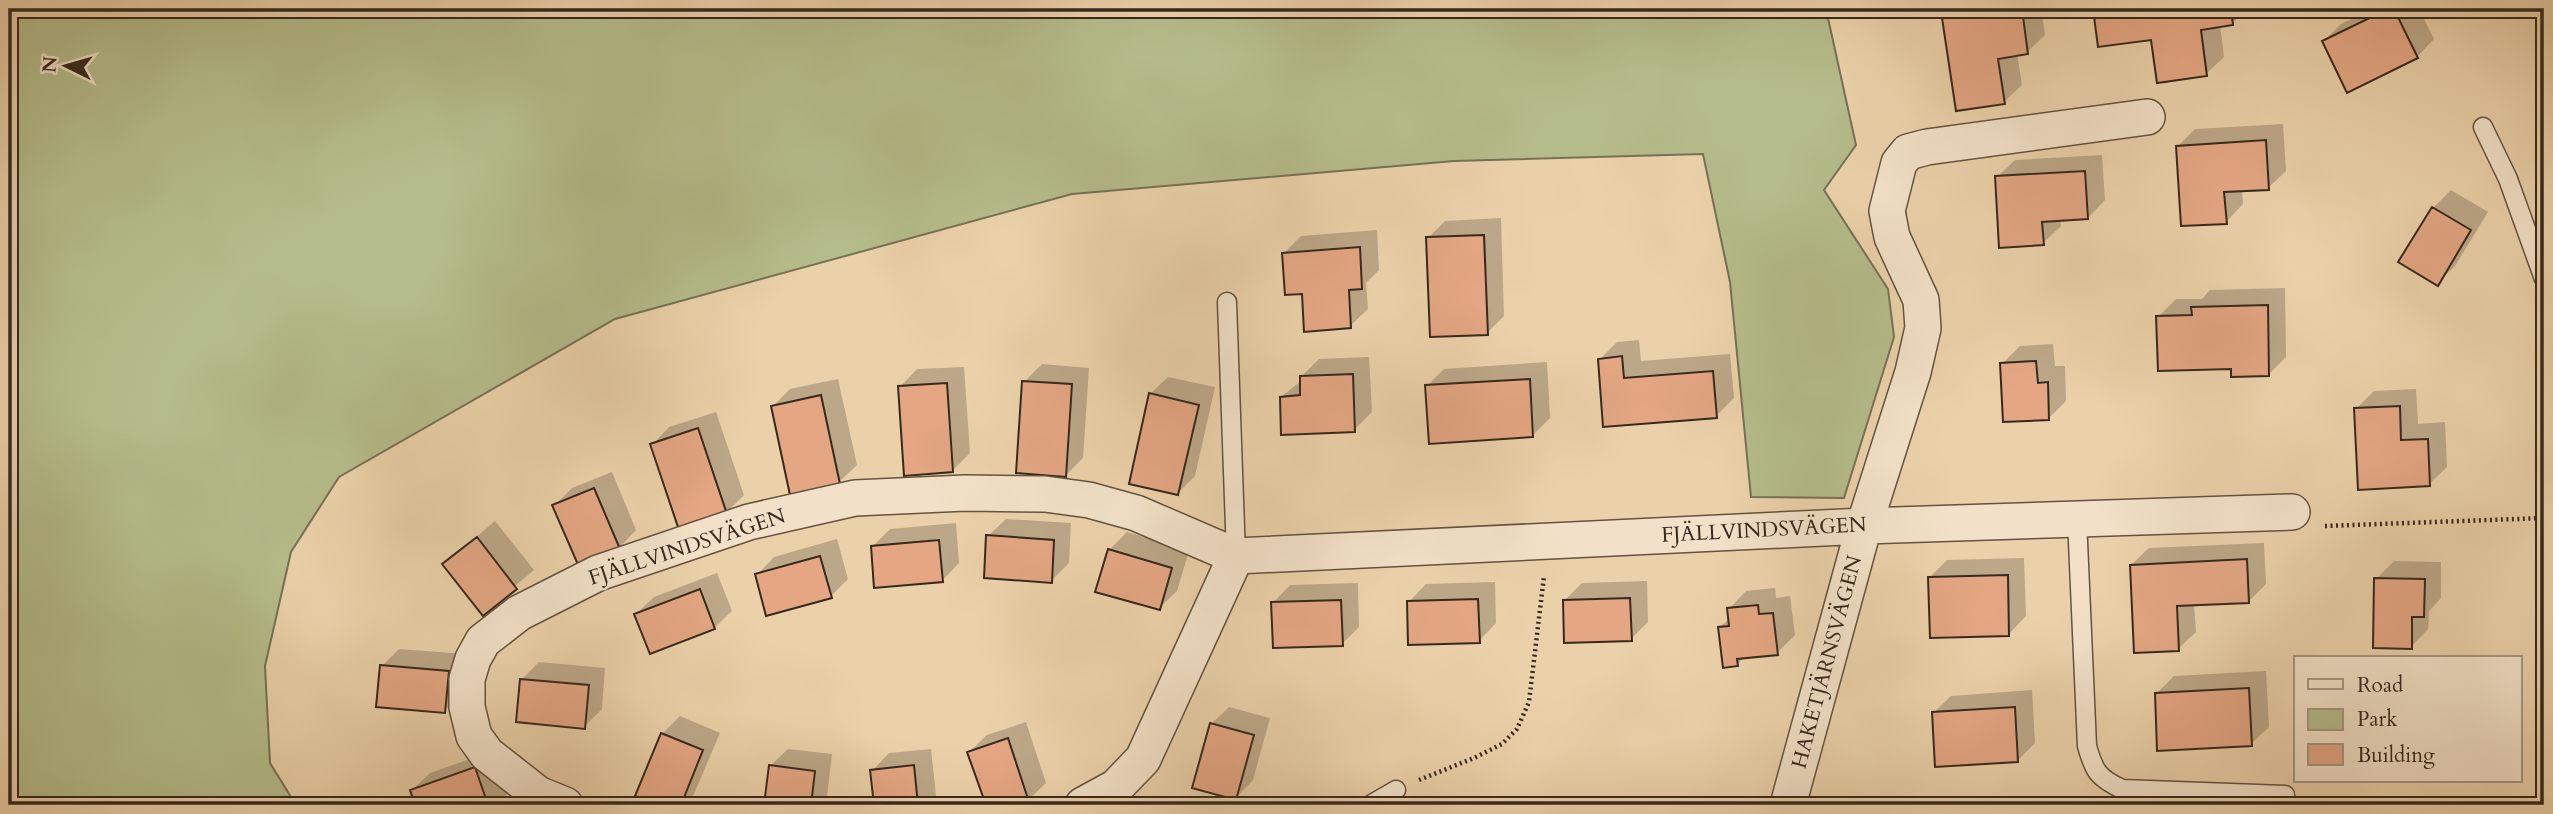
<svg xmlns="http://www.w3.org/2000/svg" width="2553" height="814" viewBox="0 0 2553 814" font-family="Cardo,serif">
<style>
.green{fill:#b5bc8b;stroke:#767254;stroke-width:2}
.shadow{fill:#0003}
.building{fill:#e4a683;stroke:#36291d;stroke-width:2}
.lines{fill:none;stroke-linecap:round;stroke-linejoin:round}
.service-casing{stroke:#635340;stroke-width:21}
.minor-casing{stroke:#635340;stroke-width:38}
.path{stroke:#36291d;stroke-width:4.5;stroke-dasharray:2 3.5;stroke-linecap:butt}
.service{stroke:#f2e1c8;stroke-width:18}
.minor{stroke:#f2e1c8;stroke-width:35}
.labels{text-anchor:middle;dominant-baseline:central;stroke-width:5;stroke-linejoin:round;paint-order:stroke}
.street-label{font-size:21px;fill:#36291d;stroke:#f2e1c8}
</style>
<rect width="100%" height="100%" fill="#ebd1aa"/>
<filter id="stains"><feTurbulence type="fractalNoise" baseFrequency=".00286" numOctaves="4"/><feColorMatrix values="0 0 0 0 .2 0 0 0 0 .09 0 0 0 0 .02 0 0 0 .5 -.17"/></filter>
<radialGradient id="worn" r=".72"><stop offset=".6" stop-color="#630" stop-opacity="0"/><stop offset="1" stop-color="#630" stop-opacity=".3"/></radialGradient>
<path class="green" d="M9 9H1826L1856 145 1824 190 1888 289 1894 337 1844 498 1751 497 1730 282 1703 154 1454 161 1072 194 615 319 339 477 291 552 265 666 270 763 296 805H9Z"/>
<path class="shadow" d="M1954 9H2041L2045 35 2027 52 2017 54 2022 85 2004 102 1944 19Z
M2094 9H2247L2233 23 2220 25 2224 57 2206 74 2153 38 2099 45Z
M2372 9H2419L2434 39 2417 57 2324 41 2341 24Z
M2283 124 2286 171 2268 188 2242 190 2243 204 2226 222 2177 147 2195 129Z
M2102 155 2105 200 2088 218 2060 219 2061 226 2043 243 1997 177 2015 160Z
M2451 190 2488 212 2455 266 2437 283 2401 262 2433 208Z
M1501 218 1504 316 1487 333 1428 238 1445 221Z
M1377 230 1379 270 1366 283 1368 309 1350 326 1283 254 1301 236Z
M2285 288 2286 357 2268 375 2233 367 2158 317 2176 299H2202L2210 290Z
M1639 340 1641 361 1730 354 1734 398 1716 416 1605 425 1600 359 1617 342Z
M2053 344 2055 366H2065L2066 401 2049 418 2002 364 2020 346Z
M1369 357 1372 412 1354 430 1281 397 1302 380 1301 377 1319 359Z
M1547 362 1550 418 1533 435 1427 386 1444 369Z
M1042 364 1089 368 1083 458 1066 475 1024 382Z
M964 367 970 453 952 471 900 387 917 369Z
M1168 377 1215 387 1195 476 1178 493 1150 394Z
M838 379 857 465 839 482 772 407 790 389Z
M2416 389 2418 424 2445 422 2447 467 2429 484 2356 409 2374 391Z
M716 412 744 495 726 513 652 445 669 427Z
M612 472 636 530 619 548 554 506 572 488Z
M1006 519 1071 523 1069 563 1051 581 988 536Z
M495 521 534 570 483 613 445 564Z
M956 523 959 563 942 581 872 547 890 529Z
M1127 532 1189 551 1177 591 1159 608 1109 550Z
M837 539 848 579 831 596 757 575 774 557Z
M2264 543 2266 584 2249 601 2194 603 2196 632 2178 649 2131 565 2149 548Z
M2024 558 2026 616 2009 634 1930 577 1947 560Z
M2394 561 2441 562V598L2429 611 2428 629 2411 647 2376 579Z
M717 573 732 611 714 628 636 614 654 597Z
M1647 581 1648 622 1631 639 1565 600 1582 583Z
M1495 582 1496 623 1479 641 1409 602 1426 584Z
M1358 583 1359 627 1342 644 1273 603 1290 585Z
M1775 588 1776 598 1790 596 1795 635 1777 653 1745 656 1737 665 1720 627 1730 618 1729 609 1746 591Z
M399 649 465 654 462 694 444 711 382 666Z
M539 662 605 668 602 709 584 727 521 680Z
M2266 671 2269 727 2251 744 2157 693 2174 676Z
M2032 690 2035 743 2018 760 1933 713 1951 696Z
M1229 707 1270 718 1253 780 1236 798 1211 724Z
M680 716 720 733 694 794 683 805H661L637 795 662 734Z
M1026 722 1046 783 1028 800 1013 805H987L969 752 987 735Z
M788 749 832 754 826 805H766L770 766Z
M931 749 937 805H875L872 771 889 753Z
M493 751 507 794 496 805H417L412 790 430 773Z"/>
<path class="building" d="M2006 9H2022L2028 54 1998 59 2005 104 1956 111 1942 18Z
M2093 9H2231L2233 25 2201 30 2207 76 2157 83 2151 40 2098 47Z
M2388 9H2394L2418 58 2347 93 2322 41Z
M2266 140 2269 190 2224 192 2227 224 2181 226 2176 146Z
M2085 171 2088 219 2042 222 2044 245 1999 248 1995 176Z
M2432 207 2471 230 2438 286 2398 262Z
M1484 235 1488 335 1430 337 1426 237Z
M1360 247 1362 289 1349 290 1351 328 1304 332 1302 294 1285 295 1282 253Z
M2268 305 2269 376 2231 377V369L2158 371 2156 316 2192 315 2191 307Z
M1622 356 1624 378 1713 371 1717 418 1603 427 1598 359Z
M2036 361 2038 383 2048 382 2049 420 2003 422 2000 363Z
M1353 374 1355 432 1281 435 1280 397 1300 395V376Z
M1530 379 1533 437 1429 444 1425 385Z
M1022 381 1072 384 1066 477 1016 473Z
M947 383 953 472 904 476 898 386Z
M1149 393 1199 405 1178 495 1129 484Z
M821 395 840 484 790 495 771 406Z
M2400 406 2401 440 2428 439 2430 486 2358 490 2354 408Z
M698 428 727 514 679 530 650 444Z
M594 488 620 549 579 567 552 505Z
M986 535 1054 540 1052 583 984 578Z
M477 537 517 589 483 616 442 564Z
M939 540 943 582 874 588 871 546Z
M1108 549 1172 568 1160 610 1095 592Z
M820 556 832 598 766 616 755 574Z
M2247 559 2249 603 2177 606 2179 651 2134 653 2130 565Z
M2008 575 2009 636 1930 638 1928 577Z
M2374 578 2425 579 2424 617H2412V649L2373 648Z
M700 589 715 629 650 654 634 614Z
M1630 598 1632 641 1564 643 1563 600Z
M1478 599 1480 643 1408 645 1407 601Z
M1341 600 1343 646 1273 648 1271 602Z
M1758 605 1759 614 1773 613 1778 655 1737 659 1738 666 1723 668 1718 627 1729 626 1727 608Z
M380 665 449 671 445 713 376 707Z
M520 679 589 685 585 729 516 722Z
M2249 688 2252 746 2157 751 2155 693Z
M2015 707 2018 762 1935 767 1932 712Z
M1210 723 1254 735 1236 800 1192 788Z
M661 733 703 750 681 805H657L635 796Z
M1008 738 1029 802 1018 805H986L967 752Z
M769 765 815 771 811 805H764Z
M914 765 918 805H874L870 770Z
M475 767 488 805H415L410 790Z"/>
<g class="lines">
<defs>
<path id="service" d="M2483 127 2508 179 2544 279
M1227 302 1236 556
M2077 519 2087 746C2094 771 2098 778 2122 789L2285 795
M1370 805 1396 790"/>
<path id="minor" d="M565 805 538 794 487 754 474 736 467 707V679L473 659 483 641 519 613 598 573 749 522 855 498 965 493 1045 494 1089 500 1136 513 1236 556 1864 526 2292 512
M1083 805 1116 787 1143 759 1236 556
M1788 805 1864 526 1913 372 1923 328 1921 300 1892 237 1887 211 1899 163 1908 152 1927 147 2147 117"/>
</defs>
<use href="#service" class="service-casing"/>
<use href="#minor" class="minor-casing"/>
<path class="path" d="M2325 526 2544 518
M1419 780 1474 758 1502 744 1517 729 1529 702 1544 576"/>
<use href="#service" class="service"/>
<use href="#minor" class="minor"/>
</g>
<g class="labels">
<g class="street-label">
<text transform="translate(1764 530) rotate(-3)">FJÄLLVINDSVÄGEN</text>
<text transform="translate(687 547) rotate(-18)">FJÄLLVINDSVÄGEN</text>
<text transform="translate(1827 662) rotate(-75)">HAKETJÄRNSVÄGEN</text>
</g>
</g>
<rect width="2553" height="814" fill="none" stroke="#ebd1aa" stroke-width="35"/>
<rect x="10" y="10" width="2532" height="793" fill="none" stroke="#36291d" stroke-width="3.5"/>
<rect x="18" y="18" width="2518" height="779" fill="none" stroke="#36291d" stroke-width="2"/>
<rect x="2294" y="656" width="228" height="126" fill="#f2e1c8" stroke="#a79784" stroke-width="2"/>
<rect x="2308" y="679" width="35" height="10" fill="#f2e1c8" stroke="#a79784" stroke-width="2"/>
<text x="2357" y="692" font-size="21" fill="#36291d">Road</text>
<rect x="2308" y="709" width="35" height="21" fill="#b5bc8b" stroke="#a79784" stroke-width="2"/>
<text x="2357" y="726" font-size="21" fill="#36291d">Park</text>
<rect x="2308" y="744" width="35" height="21" fill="#e4a683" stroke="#a79784" stroke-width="2"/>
<text x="2357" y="762" font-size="21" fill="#36291d">Building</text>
<g transform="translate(66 66) rotate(275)" stroke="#f2e1c8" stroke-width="5" paint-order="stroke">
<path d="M0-5L12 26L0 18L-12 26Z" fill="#36291d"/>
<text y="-10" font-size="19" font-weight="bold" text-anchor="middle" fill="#36291d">N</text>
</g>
<rect width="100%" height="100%" filter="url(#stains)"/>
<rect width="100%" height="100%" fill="url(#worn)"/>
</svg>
